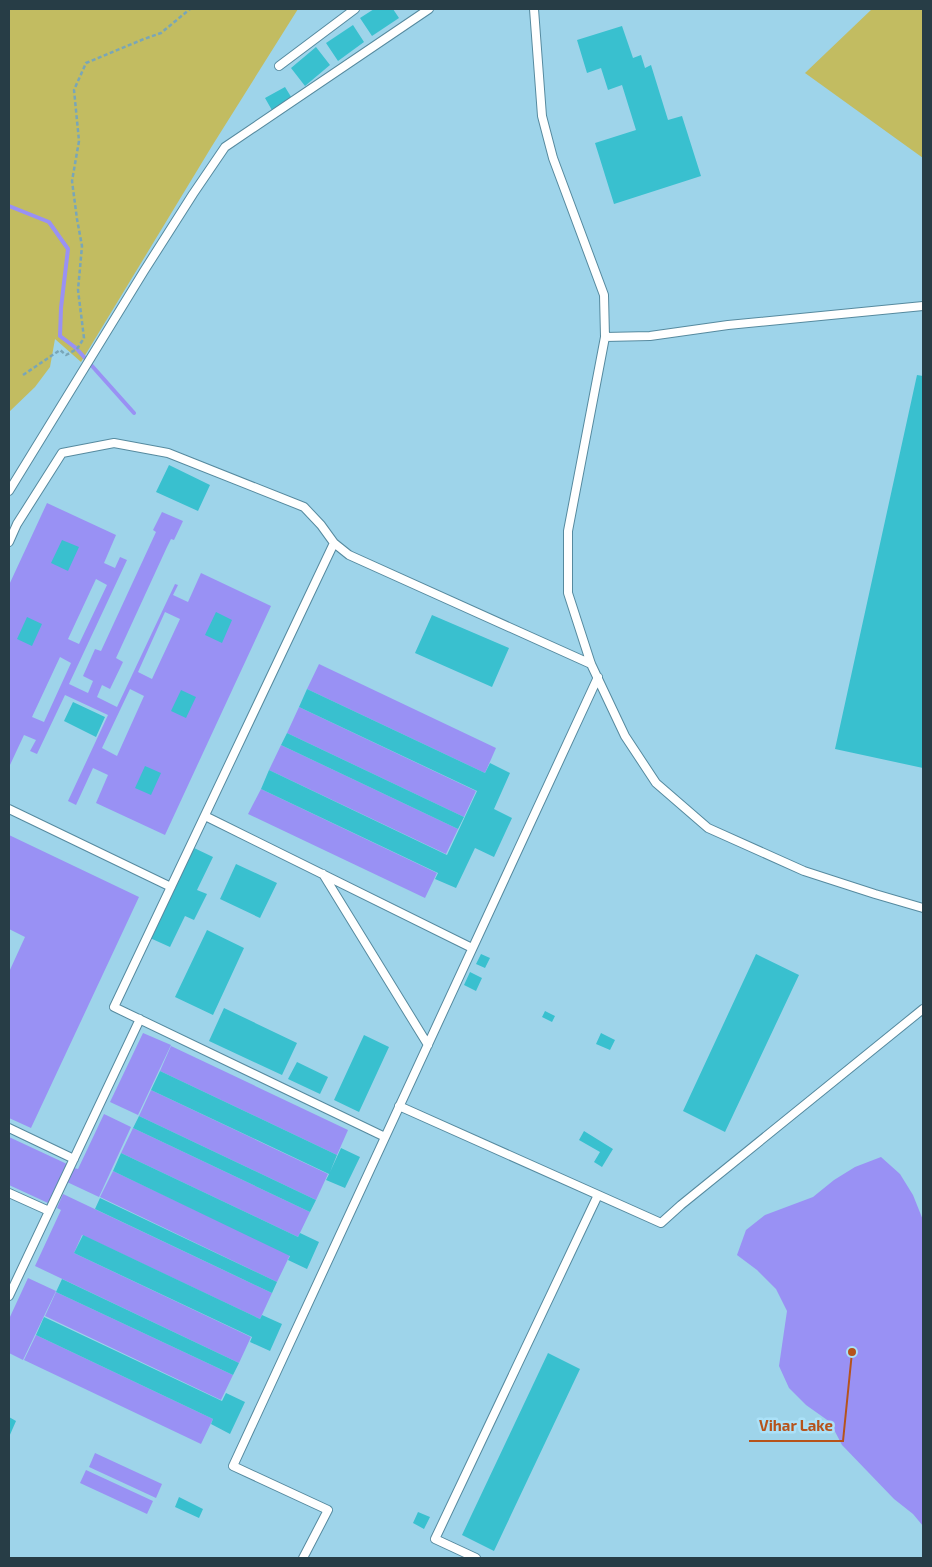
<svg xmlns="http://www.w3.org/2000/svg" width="932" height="1567" viewBox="0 0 932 1567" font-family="'Exo 2',sans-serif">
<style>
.green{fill:#c2bc61}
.water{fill:#9991f4;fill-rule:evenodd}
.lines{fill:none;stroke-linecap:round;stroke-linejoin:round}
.stream{stroke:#9991f4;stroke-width:4}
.building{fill:#39c0cf}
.lane-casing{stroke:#568a9f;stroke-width:10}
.path{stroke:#79a6b8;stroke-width:2.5;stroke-dasharray:4 2.5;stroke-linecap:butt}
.lane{stroke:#fff;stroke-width:8}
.leader{fill:none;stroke:#b6531b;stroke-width:2}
.callout-dot{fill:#b6531b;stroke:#abe1f8;stroke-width:2}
.callout-label{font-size:15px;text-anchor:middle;font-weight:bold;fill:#b6531b;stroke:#abe1f8;stroke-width:5;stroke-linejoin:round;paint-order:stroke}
</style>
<rect width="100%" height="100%" fill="#9ed4ea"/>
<path class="green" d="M9 9H298L212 146 81 362 55 339 50 367 35 387 9 412Z
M872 9H923V158L805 73Z"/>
<path class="water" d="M47 503 116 535 104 563 115 568 120 557 127 560 69 684 88 693 93 681 83 676 95 649 101 651 156 532 153 530 162 512 183 521 174 540 171 539 167 547 116 658 123 662 110 689 102 685 97 697 117 707 175 584 178 585 173 595 188 602 201 573 271 606 165 835 96 803 108 775 93 768 76 805 68 801 108 715 65 695 37 754 30 751 36 740 24 735 10 765 9 764V585ZM96 579 107 585 79 644 68 639ZM165 612 180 619 152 679 138 672ZM60 657 71 663 44 722 32 717ZM130 689 144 696 117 756 102 748Z
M319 664 496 748 485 773 307 689Z
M299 707 476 791 464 817 287 733Z
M281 745 458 829 446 854 269 770Z
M261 789 437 873 425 898 248 814Z
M9 835 139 897 31 1128 9 1118V972L25 937 9 929Z
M143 1033 171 1045 138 1115 110 1102Z
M171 1046 348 1130 337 1155 160 1071Z
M151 1090 328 1174 316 1200 139 1116Z
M104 1114 131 1127 99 1197 67 1182 74 1168 78 1169Z
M133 1128 310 1212 298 1237 121 1153Z
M9 1137 67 1164 48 1203 9 1185Z
M881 1157 900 1174 913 1195 923 1220V1526L913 1514 894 1499 842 1445 830 1422 806 1405 789 1388 779 1366 787 1311 776 1289 757 1270 737 1255 746 1230 765 1215 813 1197 834 1180 855 1167Z
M113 1171 290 1255 277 1282 100 1197Z
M63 1194 272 1293 260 1319 82 1235 74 1253 251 1337 239 1363 35 1266 61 1210 57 1208Z
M28 1278 56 1291 23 1360 9 1353V1319Z
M56 1292 233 1375 221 1400 45 1316Z
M36 1335 213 1419 201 1444 24 1360Z
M95 1453 162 1484 156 1498 89 1467Z
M86 1470 153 1501 147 1514 80 1483Z"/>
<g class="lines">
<path class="stream" d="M9 206 49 222 68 249 61 308 60 336 76 348 134 413"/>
</g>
<path class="building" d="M374 9H393L399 18 372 36 360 18Z
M353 25 364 42 338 61 326 43Z
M622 26 633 58 641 55 645 68 651 65 668 120 682 116 701 176 614 204 595 143 636 130 622 85 608 90 601 68 587 73 577 40Z
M316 47 330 65 305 86 291 68Z
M285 87 293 100 273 112 265 98Z
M917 375 923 376V768L835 749Z
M169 465 210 485 198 511 156 492Z
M62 540 79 547 68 571 51 563Z
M216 612 232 620 222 643 205 635Z
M432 615 509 648 492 687 415 653Z
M27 617 42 624 32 646 17 639Z
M307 689 485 773 490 763 510 773 494 809 512 818 494 857 475 848 456 888 435 879 438 873 261 789 269 770 447 855 477 791 299 707Z
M181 690 196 697 186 718 171 711Z
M73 702 105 717 96 737 64 721Z
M287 733 464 817 458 829 281 745Z
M145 766 161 773 151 795 135 788Z
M192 847 213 857 197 890 207 894 194 920 185 916 170 947 150 938Z
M236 864 277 883 260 918 220 899Z
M207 930 244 948 213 1015 175 997Z
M481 954 490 958 485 968 476 964Z
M756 954 799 975 725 1132 683 1111Z
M470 972 482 978 476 991 464 985Z
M224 1008 297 1043 282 1075 209 1041Z
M545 1011 555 1016 552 1022 542 1017Z
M601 1033 615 1040 610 1050 596 1044Z
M364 1035 389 1047 359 1112 334 1100Z
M297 1062 328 1077 320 1094 288 1079Z
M160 1071 337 1155 330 1172 341 1148 360 1157 345 1188 326 1180 329 1174 151 1090Z
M139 1116 316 1200 310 1212 133 1128Z
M584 1131 613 1149 602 1167 594 1162 600 1152 579 1140Z
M121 1153 298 1237 300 1233 319 1242 307 1269 288 1260 290 1256 113 1171Z
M100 1198 277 1282 272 1293 95 1209Z
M83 1235 260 1319 262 1315 282 1324 270 1351 250 1342 252 1337 74 1253Z
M62 1279 239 1363 233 1375 56 1292Z
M44 1317 222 1401 226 1393 245 1402 230 1434 211 1424 213 1419 36 1335Z
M548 1353 580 1369 494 1551 462 1535Z
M9 1417 16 1421 9 1437Z
M179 1497 203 1509 199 1518 175 1507Z
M418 1512 430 1517 424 1529 413 1523Z"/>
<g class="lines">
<defs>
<path id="lane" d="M534 9 542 116 553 158 604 295 605 337 568 531V593L591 664 625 736 656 783 708 828 804 871 875 894 923 908
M279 66 355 9
M605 337 650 336 728 325 923 306
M9 491 144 271 193 194 225 147 429 9
M9 542 17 524 62 453 114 443 168 453 304 507 321 525 334 543 349 555 591 664
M334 543 114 1007 385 1137
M9 809 171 887
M205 816 472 948
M323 874 428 1045
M399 1106 661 1223 681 1205 923 1009
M9 1128 74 1159
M9 1193 49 1211
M9 1296 140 1019
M303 1558 328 1510 233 1466 598 677
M476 1558 435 1539 598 1195"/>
</defs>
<use href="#lane" class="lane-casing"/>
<path class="path" d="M23 375 60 350 66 355 77 349 84 338 78 290 82 246 77 219 72 181 79 141 74 90 86 63 144 39 161 33 190 9"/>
<use href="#lane" class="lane"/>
</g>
<path class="leader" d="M852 1352L843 1441H749"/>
<circle class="callout-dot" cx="852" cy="1352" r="5"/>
<g class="callout-label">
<text x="796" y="1431">Vihar Lake</text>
</g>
<rect width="932" height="1567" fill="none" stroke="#273d46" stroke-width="20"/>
</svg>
